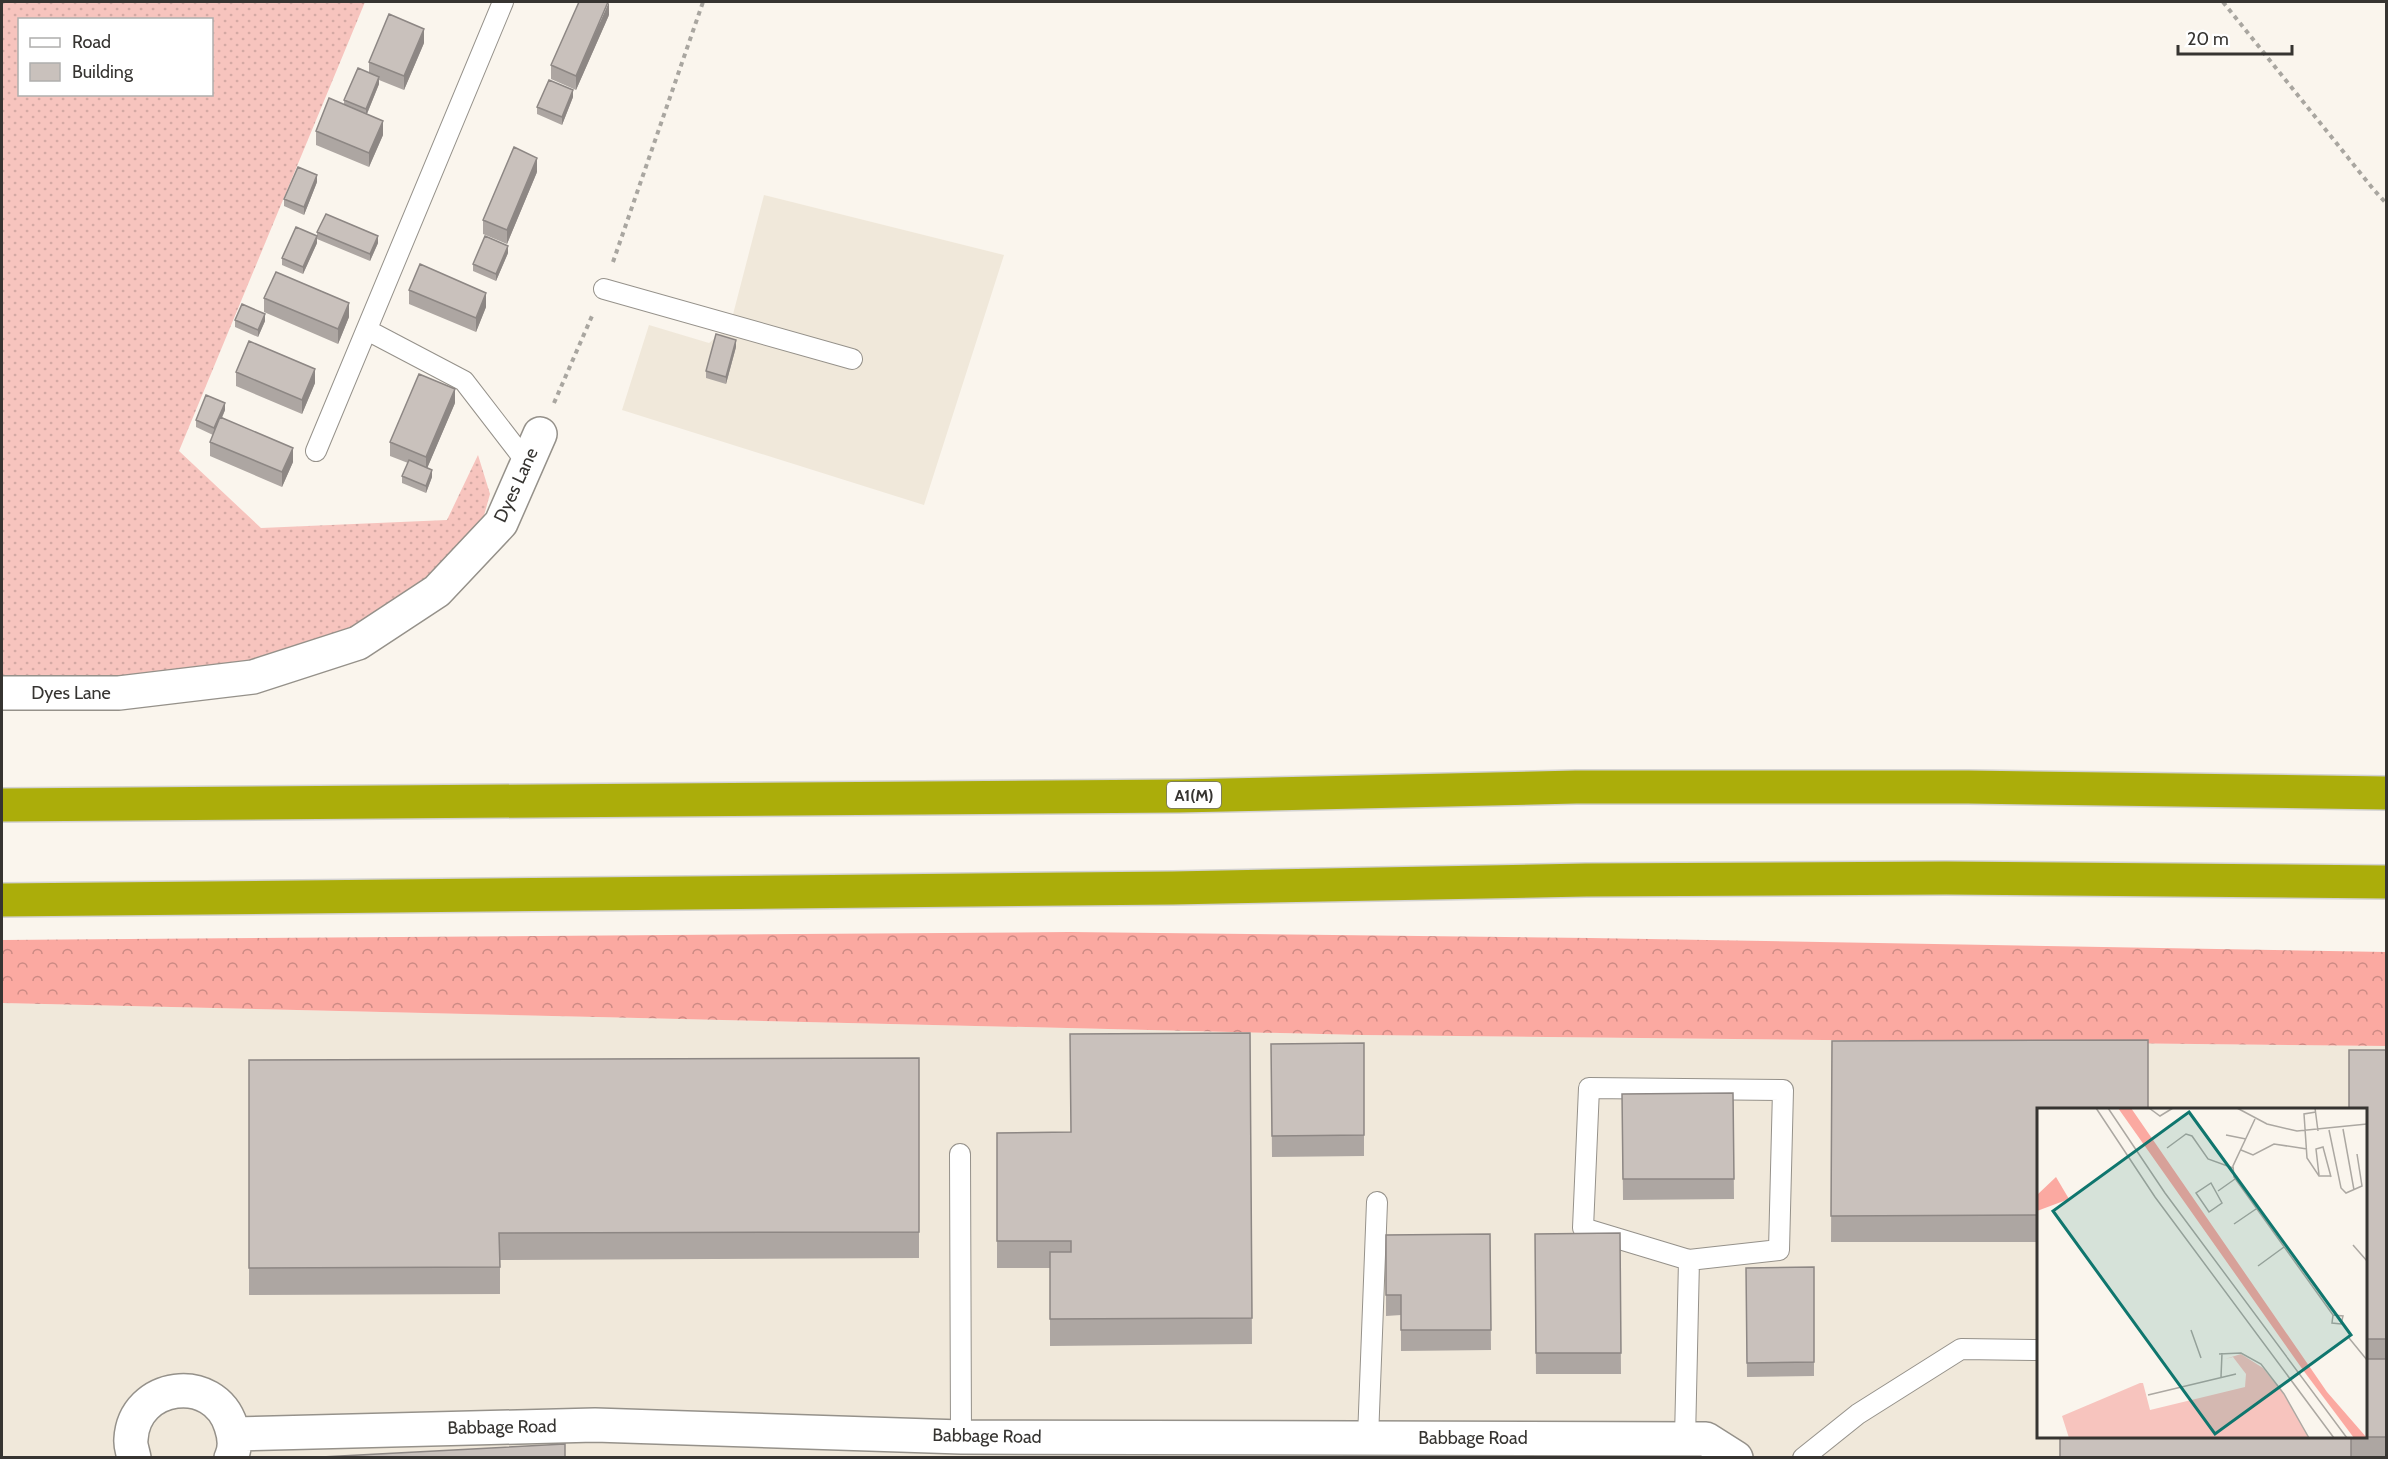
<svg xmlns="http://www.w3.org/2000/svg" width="2388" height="1459" viewBox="0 0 2388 1459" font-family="Cabin,sans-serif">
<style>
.built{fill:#f0e8da;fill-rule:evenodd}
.grass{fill:url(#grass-dots);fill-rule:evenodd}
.forest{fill:url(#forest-crowns)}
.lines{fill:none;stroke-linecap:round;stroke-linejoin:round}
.lane-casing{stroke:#95918a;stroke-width:22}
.street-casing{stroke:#95918a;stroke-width:36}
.highway-casing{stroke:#d3d2d2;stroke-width:36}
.path{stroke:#a9a6a0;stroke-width:4;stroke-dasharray:4.5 4.5;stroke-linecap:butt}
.lane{stroke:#fff;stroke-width:20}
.street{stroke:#fff;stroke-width:33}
.highway{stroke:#abad0a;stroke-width:33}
.wall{fill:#ada6a2}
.shaded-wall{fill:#8d8784}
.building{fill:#c9c1bc;stroke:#8d8784;stroke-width:1.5}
.labels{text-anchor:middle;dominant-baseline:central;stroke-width:5;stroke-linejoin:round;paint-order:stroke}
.shield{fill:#fff;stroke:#72716f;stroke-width:1.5}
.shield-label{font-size:16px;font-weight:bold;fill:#363431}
.street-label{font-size:18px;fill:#363431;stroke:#fff}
.inset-road{fill:none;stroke:#aca8a2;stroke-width:1.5}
.view{fill:#0f766e;fill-opacity:0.15;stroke:#0f766e;stroke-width:3}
.inset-edge{fill:none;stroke:#363431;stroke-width:3}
</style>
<defs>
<pattern id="grass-dots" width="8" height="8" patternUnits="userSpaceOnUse" patternTransform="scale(1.5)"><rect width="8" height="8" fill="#f7c4be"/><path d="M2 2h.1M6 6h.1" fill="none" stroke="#d4a9a4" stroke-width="1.8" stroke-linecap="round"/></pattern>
<pattern id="forest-crowns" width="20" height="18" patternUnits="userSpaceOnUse" patternTransform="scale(1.5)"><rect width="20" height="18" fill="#fba9a1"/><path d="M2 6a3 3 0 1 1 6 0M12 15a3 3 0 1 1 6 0" fill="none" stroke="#cc8a84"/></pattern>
</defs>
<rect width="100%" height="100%" fill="#faf5ed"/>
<path class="built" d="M764 195 1004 255 924 505 622 410 649 325 709 343 730 326Z
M2 1003 1362 1035 2386 1046V1457L2 1458ZM2038 1110H2366V1436H2038Z"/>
<path class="grass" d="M2 2H365L179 451 261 528 447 520 478 455 490 494 480 530 427 589 342 636 218 670 2 686ZM20 20H212V94H20Z"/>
<path class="forest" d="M1069 932 1590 938 2386 952V1046L1362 1035 2 1003V940Z"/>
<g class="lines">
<defs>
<path id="lane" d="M604 289 852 359
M367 330 464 381 528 464
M316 451 503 2
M1589 1088 1783 1090 1779 1250 1689 1260 1583 1228Z
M960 1154 961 1437
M1368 1438 1377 1202
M1685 1439 1689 1260
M1803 1458 1858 1414 1961 1349 2038 1350"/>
<path id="street" d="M2 693H119L253 677 358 643 437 591 501 523 540 434
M234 1434 595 1425 961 1437 1706 1439 1736 1458
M134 1458C133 1452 130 1445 131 1439 134 1383 214 1372 231 1426 234 1435 236 1448 231 1458"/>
<path id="highway" d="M2 805 1179 796 1576 787H1968L2386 793
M2 900 1173 888 1586 880 1946 878 2386 882"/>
</defs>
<use href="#lane" class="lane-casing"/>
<use href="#street" class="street-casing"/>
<use href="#highway" class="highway-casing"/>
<path class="path" d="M2223 2 2374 190 2386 203
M613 262 703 2
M554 403 592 316"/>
<use href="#lane" class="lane"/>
<use href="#street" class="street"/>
<use href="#highway" class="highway"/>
</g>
<path class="wall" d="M609 15 576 90 551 79V65Z
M424 43 404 90 379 80V84L367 114 383 135 369 167 316 145V131L344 105V100L369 73V62Z
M573 97 562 125 537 114V107Z
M537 172 507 244 483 234V220Z
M317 182 304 215 284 206V199Z
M317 232 378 243 370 261 317 239Z
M317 243 303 274 282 265V258Z
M508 253 496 281 473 271V264Z
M409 290 486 307 476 332 409 304Z
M264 298 349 317 338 344 264 312Z
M235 320 265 321 258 337 235 327Z
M736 347 726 384 706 378V371Z
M236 372 315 383 302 414 236 386Z
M455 403 427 468 432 477 426 493 402 483V476L408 463 390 456V442Z
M225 410 222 418 293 462 282 487 210 456V442L213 435 196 427V420Z
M1250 1033 1252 1344 1050 1346V1268H997V1133L1070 1132Z
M1832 1041 2038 1110V1242H1831Z
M1364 1043V1156L1272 1157 1271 1044Z
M2386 1050V1457L2060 1458 2366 1437V1110Z
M919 1058V1258L500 1260V1294L249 1295V1060Z
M1733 1093 1734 1199 1623 1200 1622 1094Z
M1620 1233 1621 1374H1536L1535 1234Z
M1490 1234 1491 1350 1401 1351V1315L1386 1316V1235Z
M1814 1267V1376L1747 1377 1746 1268Z"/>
<path class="shaded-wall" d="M609 2V15L576 90V76Z
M424 29V43L404 90V76Z
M379 77V84L366 116V109Z
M573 90V97L562 125V117Z
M383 121V135L369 167V153Z
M537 158V172L507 244V230Z
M317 175V182L304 215V207Z
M317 236V243L303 274V267Z
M378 236V243L370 261V254Z
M508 246V253L496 281V274Z
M486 293V307L476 332V318Z
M349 303V317L338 344V329Z
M265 314V321L258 337V330Z
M736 340V347L726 384V377Z
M315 369V383L302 414V400Z
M455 389V403L426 471V457Z
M225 403V410L214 435V428Z
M293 448V462L282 487V472Z
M432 470V477L426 493V486Z"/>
<path class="building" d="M579 2H608L576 76 551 65Z
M389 14 424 29 404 76 369 62Z
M358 68 379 77 366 109 344 100Z
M549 80 573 90 562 117 537 107Z
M329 98 383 121 369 153 316 131Z
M514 147 537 158 507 230 483 220Z
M298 167 317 175 304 207 284 199Z
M326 214 378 236 370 254 317 232Z
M296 227 317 236 303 267 282 258Z
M485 236 508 246 496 274 473 264Z
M420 264 486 293 476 318 409 290Z
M276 272 349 303 338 329 264 298Z
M242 304 265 314 258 330 235 320Z
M716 334 736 340 726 377 706 371Z
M249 341 315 369 302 400 236 372Z
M419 374 455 389 426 457 390 442Z
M206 395 225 403 214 428 196 420Z
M220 417 293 448 282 472 210 442Z
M409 460 432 470 426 486 402 476Z
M1250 1033 1252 1318 1050 1319V1252H1071V1241H997V1133L1071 1132 1070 1034Z
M2148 1040V1110H2038V1215L1831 1216 1832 1041Z
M1364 1043V1135L1272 1136 1271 1044Z
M2349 1050H2386V1339H2366V1110H2349Z
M919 1058V1232L499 1233 500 1267 249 1268V1060Z
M1733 1093 1734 1179H1623L1622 1094Z
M1620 1233 1621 1353H1536L1535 1234Z
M1490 1234 1491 1330H1401V1295H1386V1235Z
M1814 1267V1362L1747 1363 1746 1268Z
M2366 1359H2386V1437H2351V1458H2060V1437H2366Z
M565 1444V1458H322V1457Z"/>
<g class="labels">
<rect class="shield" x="1167" y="782" width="54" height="26" rx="4.5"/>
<g class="shield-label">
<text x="1194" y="795">A1(M)</text>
</g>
<g class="street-label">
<text transform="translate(516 485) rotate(-65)">Dyes Lane</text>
<text x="71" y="693">Dyes Lane</text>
<text transform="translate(502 1427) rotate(-1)">Babbage Road</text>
<text transform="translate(987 1436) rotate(1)">Babbage Road</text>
<text x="1473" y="1438">Babbage Road</text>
</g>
</g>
<g transform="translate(2037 1108)">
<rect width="330" height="330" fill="#faf5ed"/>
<path d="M204 246 226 260 246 285 272 330H32L25 308 103 275H106L113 302 208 279 209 266 196 249 188 251Z" fill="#f7c4be"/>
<path d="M81 0H94L290 284 330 330H317L266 262ZM19 69 32 91 0 103V87Z" fill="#fba9a1"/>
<path class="inset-road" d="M59 0 118 89 297 330M71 0 128 85 310 330M112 0 123 8 136 0M200 0 230 16 260 23 330 16M278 0 281 23M279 4 267 6 270 50 282 68H293M218 11 196 58 197 69 296 207 306 208 304 216 295 215 296 207M306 21 317 82M292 22 304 80 309 85 325 78 320 46M189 27 209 31M130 40 149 26 155 28 171 51 196 60M204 42 216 47 237 36 270 41M282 67 279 41 286 39 294 69M174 75 185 95 172 104 159 85ZM181 83 198 71M197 116 219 101M316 137 330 153M221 158 247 139M154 222 164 250M312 230 330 252M182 246 204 245 224 256 247 286 272 330M184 269 185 245M111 287 199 266"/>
<path class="view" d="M152 4 314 227 178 326 16 103Z"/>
<rect width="330" height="330" class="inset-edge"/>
</g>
<rect width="2388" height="1459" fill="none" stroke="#363431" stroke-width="6"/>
<rect x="18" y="18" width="195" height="78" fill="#ffffff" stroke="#afaead" stroke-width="1.5"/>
<rect x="30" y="38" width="30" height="9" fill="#ffffff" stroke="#afaead" stroke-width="1.5"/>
<text x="72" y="48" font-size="18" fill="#363431">Road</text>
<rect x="30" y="63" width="30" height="18" fill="#c9c1bc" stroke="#afaead" stroke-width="1.5"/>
<text x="72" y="78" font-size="18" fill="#363431">Building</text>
<path d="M2178 45v9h114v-9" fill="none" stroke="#363431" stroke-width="3"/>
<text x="2187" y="45" font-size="18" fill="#363431" stroke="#ffffff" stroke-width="4.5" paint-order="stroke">20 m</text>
</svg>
